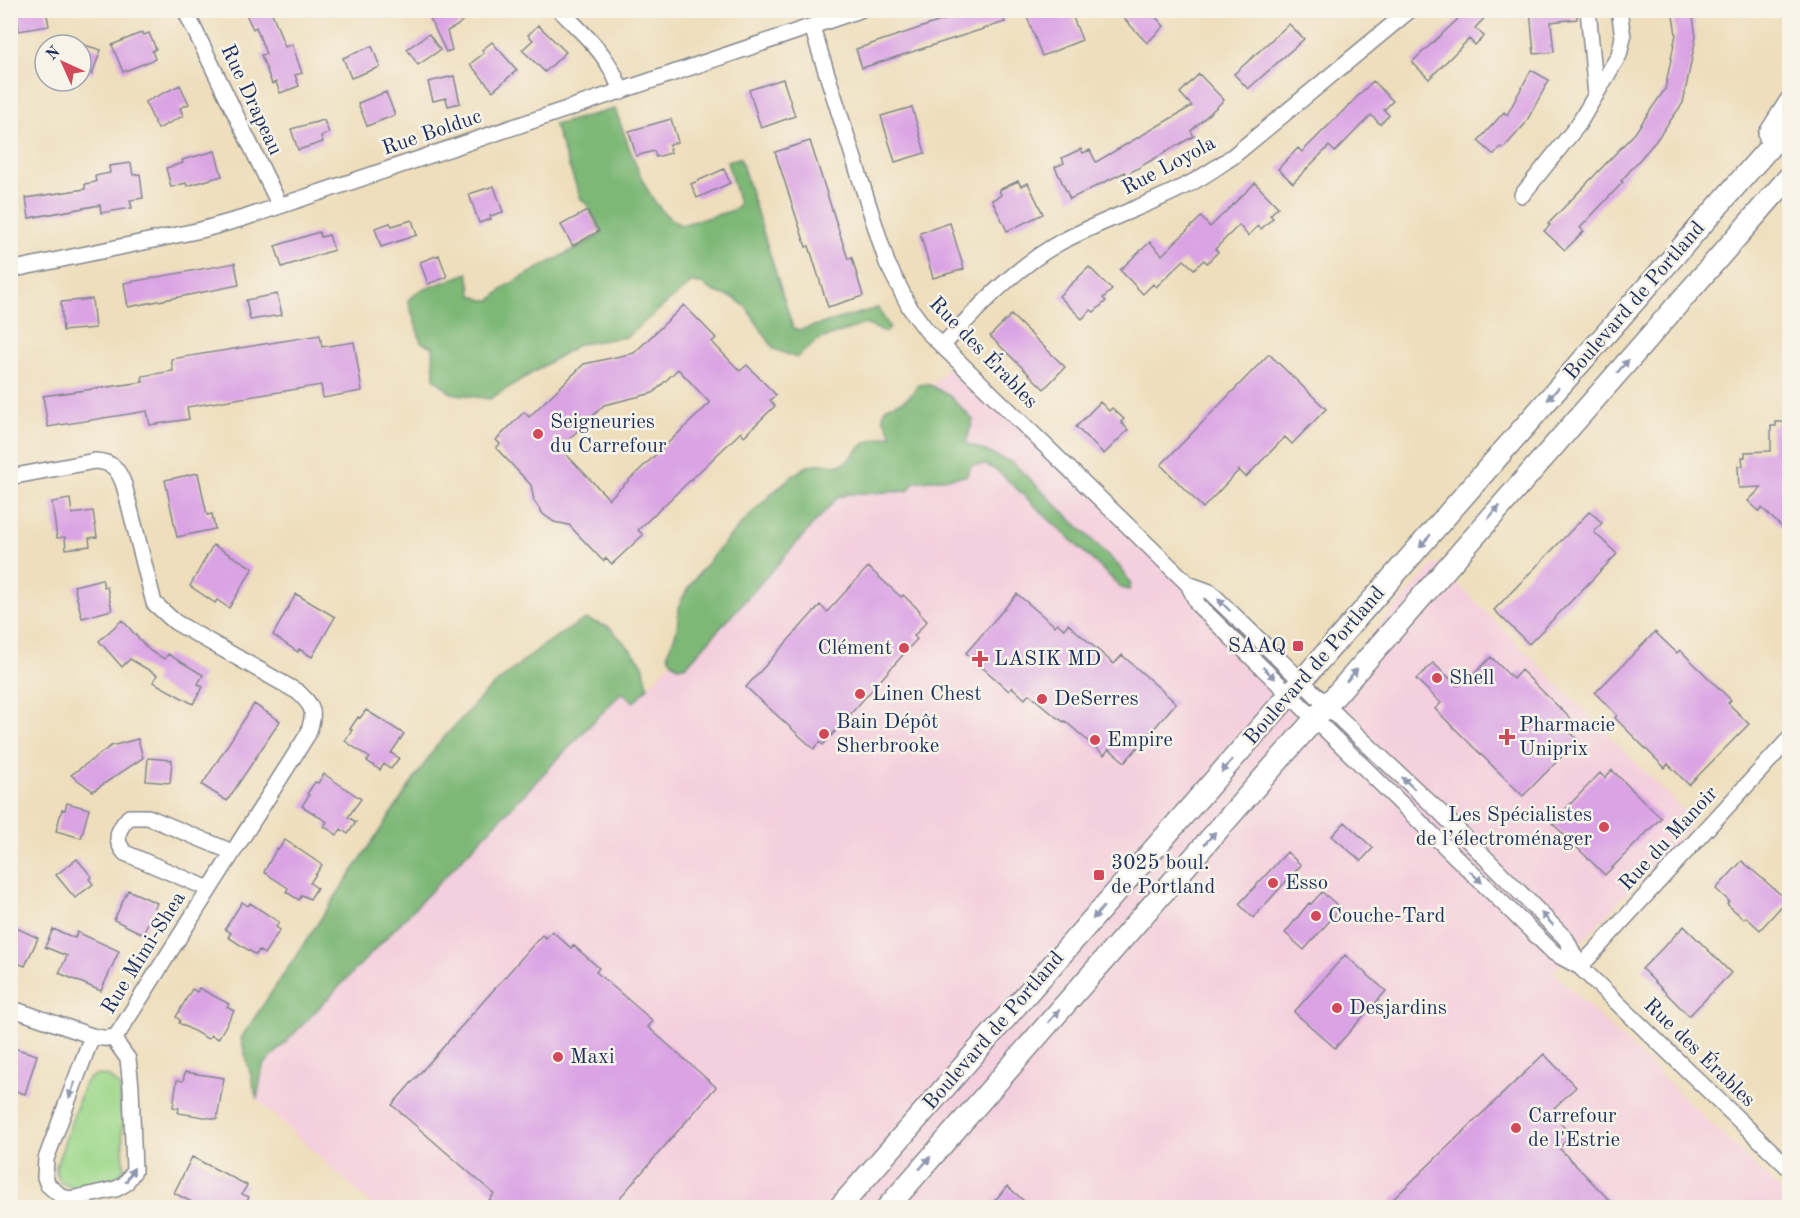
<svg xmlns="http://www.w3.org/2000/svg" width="1800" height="1218" viewBox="0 0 1800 1218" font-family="'Old Standard TT',serif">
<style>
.built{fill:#f4cfdd}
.green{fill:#9ed88b;stroke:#5c8474;stroke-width:1.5}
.forest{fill:#7eb877;stroke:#4c746a;stroke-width:1.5}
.building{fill:#daa3e4;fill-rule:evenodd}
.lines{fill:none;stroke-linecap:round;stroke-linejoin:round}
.minor-casing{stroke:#84868d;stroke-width:18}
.secondary-casing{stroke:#84868d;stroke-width:24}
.minor{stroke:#fff;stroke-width:15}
.secondary{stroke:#fff;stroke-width:21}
.oneway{fill:#8d97ae}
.poi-dot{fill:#d1495b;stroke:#f7f3e8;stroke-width:2}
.labels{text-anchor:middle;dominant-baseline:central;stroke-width:5;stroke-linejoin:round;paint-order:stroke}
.street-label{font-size:21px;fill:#1b2f5e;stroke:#f7f3e8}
.poi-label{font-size:21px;fill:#1b2f5e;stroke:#f7f3e8;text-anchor:start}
</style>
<rect width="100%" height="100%" fill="#f7f3e8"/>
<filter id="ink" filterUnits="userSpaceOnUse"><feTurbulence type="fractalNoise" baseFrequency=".0167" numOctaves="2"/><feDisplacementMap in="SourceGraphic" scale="12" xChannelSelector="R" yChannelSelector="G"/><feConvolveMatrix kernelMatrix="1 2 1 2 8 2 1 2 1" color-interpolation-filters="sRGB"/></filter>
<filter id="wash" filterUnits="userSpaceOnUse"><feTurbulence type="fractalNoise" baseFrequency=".008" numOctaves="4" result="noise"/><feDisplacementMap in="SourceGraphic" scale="24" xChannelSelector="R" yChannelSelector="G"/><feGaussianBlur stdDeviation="1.35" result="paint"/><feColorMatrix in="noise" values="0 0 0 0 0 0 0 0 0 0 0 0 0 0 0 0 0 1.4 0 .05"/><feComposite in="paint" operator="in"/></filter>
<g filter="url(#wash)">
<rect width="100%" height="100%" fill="#eedebc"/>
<path class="built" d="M956 360 1312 702 1436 562 1694 821 1553 972 1789 1199V1207H374L257 1099 263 1066 622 692 634 702Z"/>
<path class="green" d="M96 1075 108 1076 120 1087 124 1167 121 1173 115 1178 75 1189 61 1183 56 1173V1167L84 1085 88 1079Z"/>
<path class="forest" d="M615 109C629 144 645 209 681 225L734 210 739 204 727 161 740 158 793 328 800 330 878 308 890 328 885 332 865 324 818 340 796 358 774 349 746 307 734 298 715 292 702 284 691 283 626 337 579 344 490 399 451 393 434 378 433 347 421 342 408 300 420 291 468 273 472 295 483 300H491L506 286 602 234 586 203 581 199 554 125Z
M928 384 950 396 973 420 966 443 1013 463 1120 567 1131 584 1129 590 1122 588 998 471 986 465H972L966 476 914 482 908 491 848 494 837 498 687 665 678 667C659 652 672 649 676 632 679 622 677 611 681 601 698 567 773 486 806 467 822 459 835 469 846 462 853 457 858 447 866 443 873 439 884 437 892 435L883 417 885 408C903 399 905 405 918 385Z
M585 619 609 627 631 650 643 664 648 687 634 702 622 692 263 1066 257 1099 241 1038 437 745 486 692 543 645Z"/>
<g id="blocks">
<path class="building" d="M16 10H46L49 26 19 31Z
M244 10H271L285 47 292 44 302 73 295 75 299 86 280 93 276 82 272 84 261 55 266 54 256 27 253 29Z
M442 10H473L457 26 447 31 452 50 446 52 429 16Z
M974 10H1001L1005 22 862 68 856 49Z
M1044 10H1070L1082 40 1042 56 1027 17Z
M1116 10H1149L1164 26 1147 43Z
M1449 10H1492L1475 28 1484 36 1475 45 1469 39 1429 79 1412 62 1458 19Z
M1530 10H1577V19L1551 22 1554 52 1534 54Z
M1672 10H1692L1696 37 1683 103 1655 142 1621 181 1623 182 1580 228 1584 231 1565 250 1544 231 1550 225 1548 224 1635 133 1665 89 1676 34Z
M1289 24 1304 39 1248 89 1234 74Z
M538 25 566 52 545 72 522 50 533 40 528 35Z
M143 32 144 35 149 33 156 49 152 51 155 59 123 72 112 45Z
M429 34 440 50 418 65 407 49Z
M492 42 517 70 493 91 470 64 484 53 482 50Z
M81 44 101 50 92 74 81 70Z
M372 46 380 67 351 78 343 58Z
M1531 70 1549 80 1525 124 1503 149 1501 147 1494 155 1478 141 1504 112 1507 115Z
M1199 74 1224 100 1191 131 1194 136 1126 175 1125 172 1070 199 1055 167 1064 163 1062 158 1081 149 1083 153 1090 150 1096 162 1192 106 1180 93Z
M454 76 460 103 448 106 446 98 433 101 428 82Z
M783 79 795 116 761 128 749 90Z
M1373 81 1393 101 1384 110 1389 115 1380 124 1371 115 1335 152 1329 146 1293 183 1278 169 1298 148 1302 152Z
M180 85 189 104 180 108 183 116 158 129 145 102Z
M386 92 395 115 367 126 358 103Z
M912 107 925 153 895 162 881 116Z
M671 119 678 142 669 145 671 153 656 157 654 151 636 156 629 131Z
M324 120 329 133 321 136 323 142 298 150 291 129Z
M810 141 848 259 852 258 863 296 828 307 809 246 806 247 775 152Z
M215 151 222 176 187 186 186 183 171 187 166 168 183 163 182 160Z
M131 163 133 175 140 174 143 198 130 200 132 208 101 213 100 205 29 218 26 198 85 189V184L96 182 95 176 110 173 109 166Z
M724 169 730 183 697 198 691 184Z
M1018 181 1021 186 1028 183 1043 214 1007 231 992 200 1001 195 999 190Z
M1255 183 1278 207 1270 215 1273 218 1261 229 1258 226 1248 236 1239 225 1215 249 1218 252 1207 263 1204 260 1194 269 1184 260 1156 287 1153 284 1143 294 1120 270 1150 242 1162 255 1201 217 1210 227Z
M494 186 503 212 490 216 491 219 479 223 469 194Z
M587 211 599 231 573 246 561 225Z
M412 220 417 235 381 247 375 228 390 223 392 226Z
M950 223 964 269 933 278 920 233Z
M319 232 321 237 329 235 334 250 282 267 275 246Z
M439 255 447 277 428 284 420 262Z
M235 263 239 285 128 307 124 283Z
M1089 267 1112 290 1103 298 1106 301 1094 312 1091 310 1082 319 1059 296Z
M277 294 282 315 250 320 246 300Z
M92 299 95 328 63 331 61 302Z
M684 305 716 338 712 342 740 371 747 365 776 395 770 400 775 406 744 436 741 432 638 530 643 535 612 564 606 558 603 561 569 525 554 522 543 514 534 501 531 485 496 448 500 444 496 440 524 412 529 417 584 364 634 353ZM678 369 710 403 609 499 560 448 604 405 653 393Z
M1011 315 1065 367 1044 389 990 336Z
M320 335 322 347 354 342 362 391 323 398 321 385 187 407 189 419 150 425 147 411 48 427 43 396 143 382 142 376 173 371 171 359Z
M1269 354 1326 409 1292 444 1285 437 1246 477 1239 470 1203 508 1161 465Z
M1100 402 1109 411 1112 408 1124 419 1121 422 1128 430 1104 454 1076 427Z
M1776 422H1790V535L1762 508 1759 511 1748 501 1762 487 1739 488 1738 466H1743L1742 457H1745V452L1771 451V426H1776Z
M198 473 207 515 212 514 215 529 177 537 165 480Z
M70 499 72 514 93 511 97 537 89 538 90 546 66 549 65 537 57 538 52 502Z
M1590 511 1602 523 1594 532 1617 554 1529 644 1494 610Z
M213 545 253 568 229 608 217 600 215 603 190 586Z
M868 567 901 597 903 595 920 611 919 613 927 621 914 636 917 639 823 745 820 742 814 749 746 687 820 605 827 612Z
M102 579 104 587H107L112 610 82 618 74 586Z
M296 594 335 617 312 657 299 649 298 652 273 635Z
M1017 594 1055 626 1057 623 1064 629 1068 624 1114 664 1122 655 1176 703 1125 762 1109 749 1104 755 1065 721 1064 722 1056 717 1029 694 1025 699 1012 687 1009 691 966 653Z
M122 620 150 651 165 659 168 654 203 675 198 684 203 687 193 704 153 682 157 675 130 659 122 667 99 641Z
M1655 632 1677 653 1680 650 1731 700 1728 703 1749 724 1689 785 1668 764 1665 768 1615 718 1617 715 1595 693Z
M1491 657 1513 679 1521 670 1573 721 1566 728 1578 740 1523 796 1435 709 1441 703 1416 679 1433 663 1458 686 1463 681 1465 683Z
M254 704 280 721 227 801 202 785Z
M366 710 404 734 391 753 399 758 391 769 384 764 380 770 367 761 370 758 345 741 352 730 350 729 358 717 360 718Z
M138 739 143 758 93 791 71 775 111 746Z
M148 758 172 760 170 783 146 781Z
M1612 770 1661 818 1605 875 1552 823 1600 773 1605 778Z
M324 774 361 799 348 817 356 822 348 834 341 829 337 835 324 826 327 822 302 806 309 795 307 794 315 782 318 783Z
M67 803 89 809 81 838 56 831 62 809 65 810Z
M1345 822 1373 848 1361 861 1332 836Z
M285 840 322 865 310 883 317 888 310 899 302 895 299 900 286 892 288 888 264 872 277 848 279 849Z
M1287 852 1301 865 1253 918 1239 904Z
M77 859 92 877 89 879 93 884 75 898 56 875Z
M1742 861 1787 900 1760 930 1746 917 1744 919 1727 904 1729 901 1716 889Z
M128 890 157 903 143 934 114 920Z
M1322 892 1341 908 1304 950 1285 933 1309 903 1311 904Z
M242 902 248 906 250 903 279 922 276 927 280 930 264 954 259 950 256 955 228 937 231 933 225 929Z
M10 925 38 938 25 966 10 960Z
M1684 926 1731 973 1689 1016 1642 969Z
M53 929 75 938 77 932 119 951 101 991 59 973 67 956 45 947Z
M552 931 571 948 573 945 599 968 596 972 653 1021 648 1027 716 1087 611 1208H483L494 1194 392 1105 542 935 546 938Z
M1345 955 1386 991 1335 1048 1294 1012Z
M199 988 229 1004 227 1007 234 1011 218 1039 211 1035 208 1039 179 1023 180 1020 176 1017 192 989 197 992Z
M10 1047 37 1055 25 1094 10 1089Z
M1544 1054 1576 1087 1554 1108 1561 1116 1557 1120 1572 1135 1559 1148 1617 1208H1384Z
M185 1072 224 1078 217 1119 178 1113 179 1108 173 1107 177 1080 183 1081Z
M192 1157 247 1185 242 1194 249 1197 243 1208H203L174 1193Z
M1007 1186 1032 1208H989Z"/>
</g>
</g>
<g filter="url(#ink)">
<use href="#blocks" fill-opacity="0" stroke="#84868d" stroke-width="1.5"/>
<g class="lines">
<defs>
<path id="minor" d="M185 10 280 206
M560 10C587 38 609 54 621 92
M1588 10 1596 95
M812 27 887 263 910 308 927 331 1188 584 1198 605 1554 953 1580 967 1790 1169
M1522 195 1578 125 1619 55 1623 37 1619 10
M10 270 201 230 244 218 860 10
M942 346C978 308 1013 269 1059 243 1100 221 1144 207 1185 186 1202 178 1217 167 1232 157L1410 10
M10 477 95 461C113 462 118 469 124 485L154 603 175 622 298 692C315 708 315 712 308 734L117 1035C109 1040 101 1038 92 1036L10 1008
M1188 584 1210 592 1355 733 1440 812 1566 939 1580 967
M209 889 125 853C113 839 118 829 129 817H148L232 852
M1580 967 1790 738
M92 1036 46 1159 45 1177 48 1185 62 1197 71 1199 116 1189 125 1184 134 1171 131 1087 128 1059 113 1038"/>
<path id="secondary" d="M1769 135 1790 102
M839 1208 1790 124
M887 1208 1790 176"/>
</defs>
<use href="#minor" class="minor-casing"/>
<use href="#secondary" class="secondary-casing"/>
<use href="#minor" class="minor"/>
<use href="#secondary" class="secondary"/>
</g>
<defs><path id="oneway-solid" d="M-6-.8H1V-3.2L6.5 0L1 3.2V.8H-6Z" transform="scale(1.5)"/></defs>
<g class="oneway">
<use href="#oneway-solid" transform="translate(1623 366) rotate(-49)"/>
<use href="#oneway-solid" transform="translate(1553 394) rotate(131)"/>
<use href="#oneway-solid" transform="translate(1494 512) rotate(-49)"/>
<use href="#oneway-solid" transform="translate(1425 541) rotate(131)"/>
<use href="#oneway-solid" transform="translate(1224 605) rotate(-136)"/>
<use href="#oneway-solid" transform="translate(1269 673) rotate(44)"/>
<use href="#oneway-solid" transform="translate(1352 675) rotate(-49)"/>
<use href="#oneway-solid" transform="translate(1227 766) rotate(131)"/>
<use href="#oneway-solid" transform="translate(1408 783) rotate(-137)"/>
<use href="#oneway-solid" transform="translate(1210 838) rotate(-49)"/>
<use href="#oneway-solid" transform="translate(1476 877) rotate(44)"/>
<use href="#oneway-solid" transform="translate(1098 913) rotate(131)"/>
<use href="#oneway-solid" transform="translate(1547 919) rotate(-135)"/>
<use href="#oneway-solid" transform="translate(1054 1016) rotate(-49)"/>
<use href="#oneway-solid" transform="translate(72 1090) rotate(110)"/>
<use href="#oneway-solid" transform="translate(925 1163) rotate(-49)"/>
<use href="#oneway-solid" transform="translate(130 1175) rotate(-60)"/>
</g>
</g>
<g class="poi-dot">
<circle cx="538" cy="434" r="6"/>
<rect x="1292" y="640" width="12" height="12" rx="3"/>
<circle cx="904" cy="648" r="6"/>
<path d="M977 650h6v6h6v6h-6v6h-6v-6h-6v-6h6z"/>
<circle cx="1437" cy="678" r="6"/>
<circle cx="860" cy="694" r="6"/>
<circle cx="1042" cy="699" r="6"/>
<circle cx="824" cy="734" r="6"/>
<path d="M1504 728h6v6h6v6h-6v6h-6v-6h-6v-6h6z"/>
<circle cx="1095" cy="740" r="6"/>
<circle cx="1604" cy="827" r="6"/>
<rect x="1093" y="869" width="12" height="12" rx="3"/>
<circle cx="1273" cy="883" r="6"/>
<circle cx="1316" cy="916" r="6"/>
<circle cx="1337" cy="1008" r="6"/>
<circle cx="558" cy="1057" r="6"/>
<circle cx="1516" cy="1128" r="6"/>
</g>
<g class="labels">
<g class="street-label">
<text transform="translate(251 100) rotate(65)">Rue Drapeau</text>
<text transform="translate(432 133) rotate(-19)">Rue Bolduc</text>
<text transform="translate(1169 166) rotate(-28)">Rue Loyola</text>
<text transform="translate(1635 301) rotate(-49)">Boulevard de Portland</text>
<text transform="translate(983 353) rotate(46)">Rue des Érables</text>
<text transform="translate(1315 666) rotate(-49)">Boulevard de Portland</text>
<text transform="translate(1669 839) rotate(-47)">Rue du Manoir</text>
<text transform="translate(144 953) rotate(-58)">Rue Mimi-Shea</text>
<text transform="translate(994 1031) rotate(-49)">Boulevard de Portland</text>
<text transform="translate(1699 1053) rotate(44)">Rue des Érables</text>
</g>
<g class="poi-label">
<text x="550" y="422">Seigneuries<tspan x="550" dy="24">du Carrefour</tspan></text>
<text x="1286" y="646" text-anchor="end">SAAQ</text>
<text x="892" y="648" text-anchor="end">Clément</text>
<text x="994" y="659">LASIK MD</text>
<text x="1449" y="678">Shell</text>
<text x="872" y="694">Linen Chest</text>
<text x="1054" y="699">DeSerres</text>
<text x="836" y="722">Bain Dépôt<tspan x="836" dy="24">Sherbrooke</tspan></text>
<text x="1519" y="725">Pharmacie<tspan x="1519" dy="24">Uniprix</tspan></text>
<text x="1107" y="740">Empire</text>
<text x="1592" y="815" text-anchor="end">Les Spécialistes<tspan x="1592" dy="24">de l’électroménager</tspan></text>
<text x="1111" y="863">3025 boul.<tspan x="1111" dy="24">de Portland</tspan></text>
<text x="1285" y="883">Esso</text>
<text x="1328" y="916">Couche-Tard</text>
<text x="1349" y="1008">Desjardins</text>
<text x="570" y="1057">Maxi</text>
<text x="1528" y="1116">Carrefour<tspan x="1528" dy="24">de l'Estrie</tspan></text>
</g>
</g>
<rect width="1800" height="1218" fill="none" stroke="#f7f3e8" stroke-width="36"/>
<g transform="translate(63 63) rotate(315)"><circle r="28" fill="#f7f3e8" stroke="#9fa5b1" stroke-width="1.5"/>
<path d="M0-4.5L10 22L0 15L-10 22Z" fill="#d1495b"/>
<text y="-9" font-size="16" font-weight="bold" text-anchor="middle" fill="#1b2f5e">N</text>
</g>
</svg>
